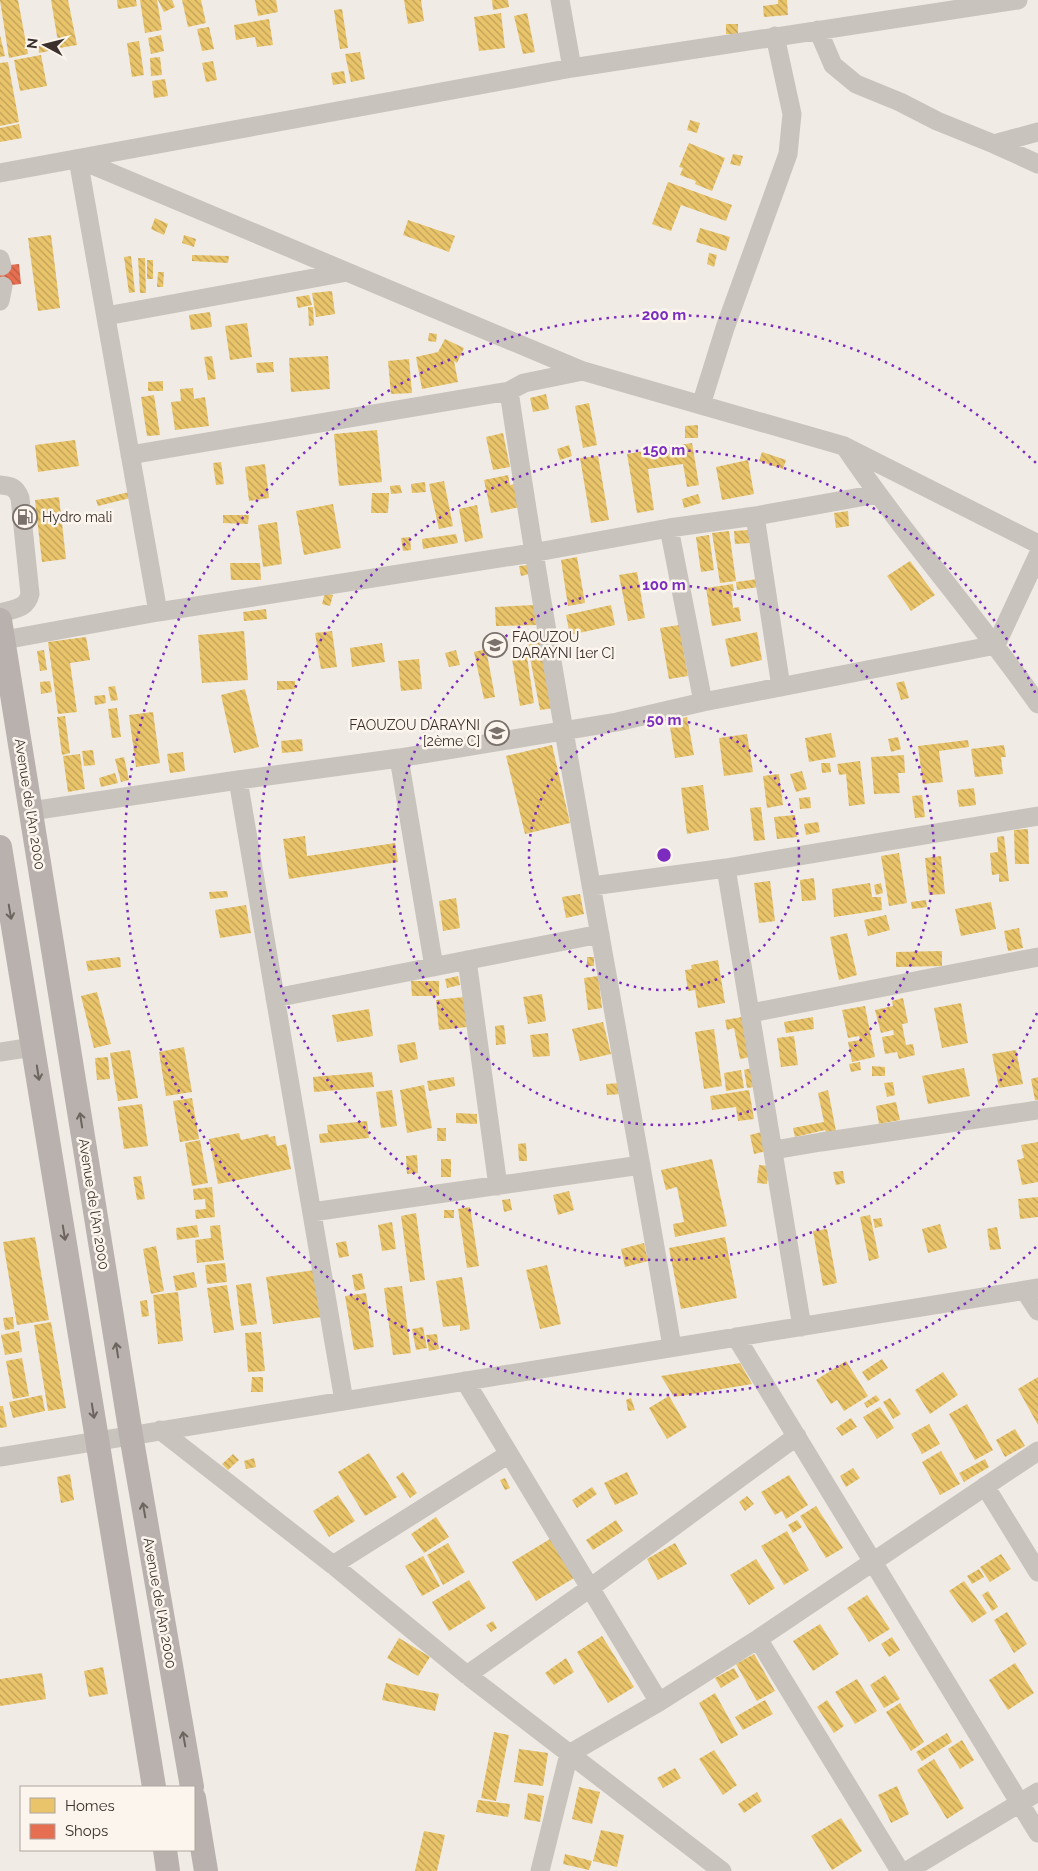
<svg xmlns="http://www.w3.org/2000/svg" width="1038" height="1871" viewBox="0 0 1038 1871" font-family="Raleway,sans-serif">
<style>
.homes{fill:url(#homes-back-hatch)}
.shops{fill:url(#shops-back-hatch)}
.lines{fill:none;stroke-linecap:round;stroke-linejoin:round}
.minor{stroke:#c9c3be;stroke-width:19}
.major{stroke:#b8b1ad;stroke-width:24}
.oneway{stroke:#6d645f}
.ring{fill:none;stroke:#7b2cbf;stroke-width:2.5;stroke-dasharray:2.5 5}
.labels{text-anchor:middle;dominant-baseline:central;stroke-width:5;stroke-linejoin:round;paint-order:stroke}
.poi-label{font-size:14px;fill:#3b302b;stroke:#fbf5ee;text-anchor:start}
.street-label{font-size:14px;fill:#3b302b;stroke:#fbf5ee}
.centre{fill:#7b2cbf;stroke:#fbf5ee;stroke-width:2.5}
.ring-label{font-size:15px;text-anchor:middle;font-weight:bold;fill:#7b2cbf;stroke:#fbf5ee;stroke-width:5;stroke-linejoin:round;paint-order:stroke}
</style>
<defs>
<pattern id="homes-back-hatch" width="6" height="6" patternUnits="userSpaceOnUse" patternTransform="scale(1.25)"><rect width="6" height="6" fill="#e9c46a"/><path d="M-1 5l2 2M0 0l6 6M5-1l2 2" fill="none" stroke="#bea057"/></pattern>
<pattern id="shops-back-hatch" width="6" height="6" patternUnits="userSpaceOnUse" patternTransform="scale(1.25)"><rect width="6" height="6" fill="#e76f51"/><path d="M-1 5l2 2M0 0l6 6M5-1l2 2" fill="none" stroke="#bc5c43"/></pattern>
</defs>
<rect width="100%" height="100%" fill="#f0ebe5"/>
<path class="homes" d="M0 0H18L28 54 9 58Z
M51 0H68L77 45 59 48Z
M117 0H136L137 6 118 9Z
M140 0H157L162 30 145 33Z
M158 0H172L175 7 164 12Z
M182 0H201L206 23 188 27Z
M255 0H276L278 12 258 16Z
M404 0H421L424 21 408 24Z
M492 0H508L509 7 493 10Z
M778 0H787L788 15 764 17 763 6 778 4Z
M342 9 348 48 340 49 334 10Z
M501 13 505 48 479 51 474 17Z
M527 13 535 52 523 54 514 16Z
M269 19 273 45 257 47 255 37 236 40 234 25Z
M726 24H738V34H726Z
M209 27 214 49 202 51 197 29Z
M0 35 5 56 0 57Z
M161 35 164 51 151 54 148 38Z
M52 40 54 50 39 53 38 43Z
M139 41 144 75 132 77 127 43Z
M360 52 365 79 351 82 345 54Z
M41 55 47 86 20 91 14 60Z
M160 57 162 75 151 76 150 58Z
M213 61 217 80 206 82 202 63Z
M8 62 19 122 0 126V63Z
M344 71 346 83 333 85 331 73Z
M165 79 168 96 154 98 152 81Z
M690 120 700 123 697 133 687 130Z
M19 124 22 138 0 142V128Z
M689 143 725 158 712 191 695 184 696 181 680 175 683 168 679 167Z
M733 154 743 156 740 166 730 164Z
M668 182 732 205 726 221 681 205 671 231 652 224Z
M155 218 168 224 164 235 151 229Z
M408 220 455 236 449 252 403 235Z
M700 228 730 237 726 251 696 242Z
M51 235 60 308 38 311 28 238Z
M184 235 196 239 194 247 182 243Z
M709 253 717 255 714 267 707 264Z
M192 255 229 256 228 263 192 261Z
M131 256 135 292 129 293 124 257Z
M138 258H145L146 293H140Z
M147 260H153V279H147Z
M158 272H164L163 287H157Z
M332 291 335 314 316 317 312 293Z
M309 295 312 305 298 308 296 297Z
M308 307H313L314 325 309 326Z
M210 312 212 327 191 330 189 315Z
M247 323 252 357 230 360 225 326Z
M429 333 437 334 436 342 428 341Z
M445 339 464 348 457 363 454 361 458 382 422 389 416 357 438 352Z
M212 356 216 379 208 380 204 357Z
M328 356 330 389 291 392 289 358Z
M409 359 412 393 391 394 388 361Z
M273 362 274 372 257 373 256 363Z
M163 381V391H148V382Z
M193 388 194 399 205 397 209 426 175 430 171 402 181 401 180 389Z
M546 394 549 409 533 412 530 398Z
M154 395 160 435 147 436 141 397Z
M589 403 597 445 583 448 575 406Z
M698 425V438H685V426Z
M377 430 382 482 339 486 334 434Z
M503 433 510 467 493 470 486 437Z
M75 440 79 466 38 472 35 445Z
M692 443 699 485 687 487 683 464 648 469 654 510 637 513 627 454Z
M569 445 572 456 560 460 557 449Z
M762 452 786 460 783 469 759 461Z
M598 456 609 520 591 523 580 458Z
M748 460 754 494 722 500 716 467Z
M221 462 224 484 216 485 213 463Z
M265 464 269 498 249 501 245 467Z
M508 475 510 485 515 484 520 507 491 513 484 480Z
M444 481 453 526 439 529 429 484Z
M425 482 426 492 412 493 411 484Z
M400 485 402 493 391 494 390 486Z
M129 492 130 498 98 506 96 500Z
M372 493H389L388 513H371Z
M698 494 701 503 684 508 682 499Z
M59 497 66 559 42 562 35 500Z
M333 504 341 548 304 555 296 511Z
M477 505 483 538 465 542 459 509Z
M848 511 849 526 836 528 834 513Z
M223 515H249L248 524 223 523Z
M277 522 282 564 263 567 258 525Z
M749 530 750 543 735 544 734 531Z
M729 531 736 581 720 583 712 533Z
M456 534 458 543 423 549 422 539Z
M709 535 714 570 701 572 696 537Z
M410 537 411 550 403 551 401 538Z
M577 557 585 603 568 606 561 560Z
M910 561 935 595 911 611 887 576Z
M230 563H260L261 580H231Z
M529 565 530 574 521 576 519 566Z
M637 572 645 618 628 621 619 575Z
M758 579 759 587 737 590 736 582Z
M733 584 734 591H731L733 608 739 607 741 621 712 626 706 588Z
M325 593 333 595 330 606 322 604Z
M535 605 536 625 496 626 495 607Z
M611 605 615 625 570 635 566 615Z
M266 609 267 619 244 621 243 612Z
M679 625 688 676 669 679 660 628Z
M244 631 248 680 202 683 198 635Z
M332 631 337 667 321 669 315 633Z
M757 632 762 660 731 667 725 639Z
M86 637 90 660 70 663 77 712 58 714 48 642Z
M541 639 555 708 540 710 527 642Z
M382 643 385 662 352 667 350 648Z
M486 649 495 697 484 699 474 652Z
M44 650 47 670 40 671 37 651Z
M456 650 460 665 449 667 445 653Z
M527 657 534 703 520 706 512 659Z
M419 659 422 689 401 691 398 661Z
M50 681 52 692 41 694 40 682Z
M277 681H295V689L277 690Z
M904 681 909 698 901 700 896 683Z
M115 686 118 700 111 701 108 687Z
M245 689 259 747 234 753 221 695Z
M105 695 106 703 95 705 94 696Z
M117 708 121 737 112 738 108 709Z
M153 712 160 763 136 767 129 715Z
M65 716 70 753 62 755 57 717Z
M687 717 694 755 675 758 669 721Z
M831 733 836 757 809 762 805 738Z
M747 734 753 772 724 776 719 738Z
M898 737 901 749 891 752 888 739Z
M302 739 303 751 282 753 281 741Z
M968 740 969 747 939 751 943 782 923 784 918 746Z
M552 745 570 823 525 834 506 756Z
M1004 745 1006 757H1001L1003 774 975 777 971 749Z
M93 750 95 765 84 766 82 751Z
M183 752 185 771 170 773 167 754Z
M80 754 85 789 68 792 63 756Z
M904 755 905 773H898L900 793 874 794 871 757Z
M124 757 129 780 121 782 115 759Z
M860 761 865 804 849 806 846 774 839 775 837 764Z
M821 763H830L831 772 822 773Z
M802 771 807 789 796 792 790 774Z
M115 773 118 783 101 787 99 778Z
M779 774 783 805 767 808 763 776Z
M703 785 709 830 687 834 681 788Z
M974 788 976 805 959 807 957 790Z
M922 795 925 817 915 818 912 796Z
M810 797 811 808 800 809 799 798Z
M761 807 765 840 754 841 750 808Z
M795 815 797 837 777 839 774 817Z
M818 822 820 832 806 835 804 824Z
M1028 829 1029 864H1015L1014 830Z
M305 836 307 856 395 843 398 862 289 879 283 839Z
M1004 836 1009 881 999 882V874L992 875 990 853 998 852 997 837Z
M899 853 907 903 889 906 881 856Z
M941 856 945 894 929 895 925 858Z
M814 878 816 900 802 901 800 880Z
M770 881 775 921 759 923 754 883Z
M870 883 872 897H881L882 910 834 917 832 889Z
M881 883 883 893 876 895 874 885Z
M227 891 228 897 210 899 209 892Z
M580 894 584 914 566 918 562 897Z
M456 898 460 928 443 931 439 901Z
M926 900 927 907 912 909 911 902Z
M991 902 996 929 961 936 955 909Z
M246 905 251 933 220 938 215 910Z
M886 915 890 930 868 936 864 920Z
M1019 928 1023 948 1008 951 1004 931Z
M847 933 857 975 839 980 830 937Z
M942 951V966L896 967V952Z
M120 957 121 967 88 971 86 961Z
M587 957H594V966H587Z
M718 960 725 1003 698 1008 695 990 688 991 685 970 692 969 691 965Z
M458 976 460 985 447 988 445 979Z
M598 976 602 1008 588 1010 584 978Z
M411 981H439V996H412Z
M97 992 111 1044 94 1048 81 996Z
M542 994 546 1021 528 1024 523 997Z
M464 997 467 1027 439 1030 436 1000Z
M903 998 908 1023 902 1024 906 1045 913 1044 915 1055 899 1059 897 1052 885 1054 882 1037 894 1035 893 1030 881 1033 875 1010 893 1006 892 1001Z
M961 1003 968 1043 942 1048 934 1008Z
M865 1006 875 1057 852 1062 848 1042 860 1040 859 1036 848 1038 842 1010Z
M369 1009 373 1036 337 1042 332 1015Z
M742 1017 750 1057 740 1059 734 1028 727 1030 725 1020Z
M813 1017 814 1029 786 1033 784 1022Z
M603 1022 611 1054 580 1061 572 1029Z
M504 1025 506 1044 496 1045 495 1026Z
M714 1029 722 1086 704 1089 695 1032Z
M548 1033 550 1056 533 1057 530 1035Z
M794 1036 798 1065 781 1067 777 1038Z
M415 1042 418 1059 400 1063 397 1045Z
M184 1047 192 1092 166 1096 159 1052Z
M130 1050 138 1098 118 1101 110 1053Z
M1016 1050 1023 1084 999 1088 992 1054Z
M108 1057 110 1079 97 1080 95 1058Z
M860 1062 861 1070 851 1072 849 1064Z
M872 1066 885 1067V1076H872Z
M751 1068 754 1087 747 1088 744 1070Z
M964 1068 970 1096 928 1104 922 1076Z
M741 1070 744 1088 726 1091 724 1073Z
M372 1072 374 1087 314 1092 313 1077Z
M454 1077 455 1086 429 1091 427 1081Z
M1038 1077V1100H1035L1031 1079Z
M893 1082 895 1095 887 1097 884 1083Z
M620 1083 621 1094 607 1095 606 1084Z
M424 1085 432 1128 407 1133 400 1090Z
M392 1090 397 1126 381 1128 376 1092Z
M749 1090 754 1119 738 1121 736 1107 712 1110 710 1096Z
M828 1090 836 1131 826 1132 825 1130 795 1137 793 1128 824 1122 818 1093Z
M192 1098 199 1139 180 1142 173 1101Z
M896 1102 900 1120 879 1124 876 1106Z
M142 1104 148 1146 124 1149 118 1107Z
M456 1113 477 1114V1124L456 1123Z
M367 1121 369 1138 320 1143 319 1134 328 1133 327 1125Z
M437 1128H446V1141H437Z
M765 1131 770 1150 754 1154 750 1135Z
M239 1133 241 1140 268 1134 269 1137 275 1136 277 1146 286 1144 291 1169 218 1184 209 1139Z
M200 1140 208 1183 192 1186 185 1143Z
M1038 1142V1182L1022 1185 1017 1160 1024 1158 1021 1145Z
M526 1143 527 1161H519L518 1144Z
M417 1155 418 1173 407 1174 406 1156Z
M441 1159H451V1177H441Z
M712 1159 727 1226 675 1237 673 1224 684 1222 677 1187 666 1190 661 1170Z
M759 1165 769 1166 767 1184 757 1183Z
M843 1171 845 1183 836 1185 833 1172Z
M141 1176 145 1199 137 1200 133 1177Z
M212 1187 215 1217 196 1219 195 1210 206 1209 205 1199 194 1200 193 1189Z
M569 1191 574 1210 558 1215 553 1195Z
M1038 1197V1217L1020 1219 1018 1199Z
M510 1199 512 1210 504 1212 502 1200Z
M470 1207 479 1266 467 1268 458 1209Z
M444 1210H454V1218H444Z
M416 1213 425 1280 410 1282 401 1216Z
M870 1215 879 1258 869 1261 860 1217Z
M881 1218 883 1226 875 1228 873 1219Z
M392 1222 396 1249 382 1251 378 1225Z
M940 1224 947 1248 928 1253 922 1229Z
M197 1225 199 1237 177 1240 176 1228Z
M220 1225 224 1260 197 1263 195 1240 211 1238 210 1226Z
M997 1227 1001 1249 990 1250 987 1229Z
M827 1229 837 1283 823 1286 813 1231Z
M35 1237 49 1320 17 1325 3 1242Z
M725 1237 737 1298 681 1309 669 1248Z
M346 1241 349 1256 339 1258 336 1243Z
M644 1243 648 1261 625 1267 621 1249Z
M156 1246 164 1291 151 1294 143 1249Z
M225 1263 227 1282 207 1284 205 1265Z
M547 1265 561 1324 540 1329 526 1270Z
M315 1270 322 1317 273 1324 266 1277Z
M194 1272 197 1287 176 1291 173 1276Z
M362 1273 365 1289 355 1291 352 1275Z
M462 1277 470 1329 460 1331V1325L443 1327 436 1281Z
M251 1283 257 1324 241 1326 236 1285Z
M227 1285 234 1330 214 1333 207 1288Z
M402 1286 411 1353 393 1355 384 1288Z
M178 1292 183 1341 158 1344 153 1295Z
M366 1293 374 1347 354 1350 345 1296Z
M147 1300 149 1316 142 1317 140 1301Z
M13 1317 14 1329 5 1330 3 1318Z
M51 1322 66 1408 48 1411 34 1325Z
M423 1327 427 1348 416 1350 412 1329Z
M19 1331 22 1352 5 1355 1 1335Z
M261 1332 265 1371 248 1372 245 1333Z
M437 1334 439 1349 429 1351 426 1335Z
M22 1358 29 1396 13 1399 6 1361Z
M882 1359 888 1368 868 1381 862 1372Z
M846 1361 868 1396 844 1411 837 1400 831 1404 816 1380Z
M740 1363 752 1384 674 1397 661 1376Z
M943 1372 958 1395 930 1414 915 1390Z
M252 1377H263V1392H251Z
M1038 1377V1425L1018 1389Z
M42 1395 45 1411 13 1418 9 1402Z
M876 1395 880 1400 867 1408 864 1403Z
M669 1396 687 1427 667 1439 649 1408Z
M631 1398 635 1410 628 1411 626 1400Z
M890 1398 901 1414 893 1419 883 1402Z
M967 1404 993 1450 975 1460 949 1414Z
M0 1406H3L7 1427 0 1428Z
M880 1407 894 1428 877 1439 863 1417Z
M851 1418 857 1427 842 1436 836 1428Z
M929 1424 940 1444 922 1454 911 1434Z
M1015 1429 1025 1446 1005 1457 996 1440Z
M941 1451 960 1484 940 1495 922 1462Z
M369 1453 397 1497 365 1516 338 1472Z
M233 1454 239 1460 228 1470 222 1464Z
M254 1458 256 1467 246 1469 244 1461Z
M985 1459 989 1467 964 1482 959 1473Z
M853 1468 860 1478 846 1487 840 1476Z
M403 1472 417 1493 410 1498 396 1477Z
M627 1472 638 1494 615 1505 604 1483Z
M70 1474 74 1500 61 1503 57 1477Z
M789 1475 808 1505 786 1519 782 1511 775 1515 761 1492Z
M505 1478 510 1488 505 1490 500 1480Z
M592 1487 597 1494 577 1508 572 1500Z
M338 1495 355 1521 329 1537 313 1511Z
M747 1496 754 1504 745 1511 739 1502Z
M816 1506 843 1548 826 1558 800 1516Z
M436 1517 449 1537 424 1553 411 1534Z
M616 1520 623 1531 593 1550 586 1540Z
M797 1520 802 1527 793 1533 788 1525Z
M787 1531 809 1570 784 1585 761 1546Z
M550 1539 574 1578 536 1601 512 1562Z
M448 1543 465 1572 443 1585 427 1555Z
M675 1543 687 1564 658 1580 647 1559Z
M1001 1554 1011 1569 990 1582 980 1567Z
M423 1556 440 1586 422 1596 405 1566Z
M756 1559 775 1588 749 1605 730 1575Z
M979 1569 984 1577 972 1584 967 1576Z
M469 1580 486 1608 449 1631 432 1602Z
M964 1581 987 1613 972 1623 949 1591Z
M988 1591 998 1607 992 1611 982 1595Z
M867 1595 890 1629 869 1642 847 1608Z
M1007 1612 1027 1644 1014 1653 994 1620Z
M493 1621 497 1628 491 1632 486 1625Z
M820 1624 839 1654 813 1671 793 1641Z
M602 1636 634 1687 608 1703 577 1652Z
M892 1637 900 1650 889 1657 881 1644Z
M399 1638 430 1657 418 1676 387 1658Z
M754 1654 775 1691 757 1701 736 1664Z
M566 1658 574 1672 554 1685 545 1673Z
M1015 1663 1034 1693 1008 1710 989 1680Z
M103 1667 108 1694 89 1697 84 1671Z
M734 1668 739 1677 721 1688 715 1678Z
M42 1673 46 1699 0 1706V1679Z
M885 1675 900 1699 884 1708 870 1685Z
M857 1679 877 1711 855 1724 835 1692Z
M386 1683 439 1694 435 1711 382 1700Z
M715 1693 738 1735 721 1744 699 1703Z
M765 1700 773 1714 743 1730 735 1717Z
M827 1700 844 1726 834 1733 817 1707Z
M900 1703 924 1742 911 1751 886 1712Z
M494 1732 509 1735 496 1801 481 1798Z
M947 1733 952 1742 922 1761 916 1752Z
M962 1740 974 1760 960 1769 948 1749Z
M519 1749 548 1753 543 1786 514 1782Z
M714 1750 737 1785 723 1795 699 1759Z
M934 1759 964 1808 947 1819 917 1770Z
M675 1768 681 1778 663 1788 657 1778Z
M897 1786 909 1814 891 1823 878 1795Z
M579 1787 600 1792 592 1824 572 1819Z
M757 1792 762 1801 744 1813 738 1804Z
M528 1793 544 1796 540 1822 524 1819Z
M478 1800 510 1804 508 1817 476 1812Z
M841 1818 862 1851 832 1870 811 1836Z
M601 1830 624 1835 617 1867 593 1861Z
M424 1831 445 1835 437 1871H415Z
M565 1854 592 1861 589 1870 563 1864Z"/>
<path class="shops" d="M19 264 21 284 0 286V266Z"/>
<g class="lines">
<path class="minor" d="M560 0 572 68
M818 30 833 65 856 84 900 102 937 121 994 144 1038 132
M994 144 1038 164
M78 159 583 371 844 446 1038 544
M78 159 158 612
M0 173 572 68 1018 0
M0 259 2 266
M0 301 3 286
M106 316 347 272
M509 391C556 711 619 1028 672 1347
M701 405 725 328 788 154 792 114 775 36
M845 447C905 536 976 616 1038 704
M130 455 509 391 524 383 583 371
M0 485C11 486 16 487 20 498L30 594C27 609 13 609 0 613
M755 516 781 687
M669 528 703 702
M4 640 158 612 532 553 669 528 755 516 877 494
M399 758 434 967
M238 780 344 1401
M31 811 238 780 399 758 617 722 703 702 996 645 1038 555
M726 868 802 1327
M592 886 726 868 1038 816
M467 960 498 1186
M275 998 600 934
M751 1013 1038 957
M0 1052 33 1047
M774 1150 821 1142 1038 1110
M312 1212 641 1165
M1025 1291 1038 1311
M736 1337 1038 1833
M465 1381 659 1702
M160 1430 333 1565 467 1675 722 1871
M0 1457 1038 1288
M985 1486 1038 1572
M333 1565 509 1454
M758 1639 900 1871
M467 1675 590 1588 797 1436
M540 1871 569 1754 659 1702 758 1639 1038 1451
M907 1871 1038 1792"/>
<path class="major" d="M0 620 131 1435 192 1787
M0 847 154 1787
M194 1798 206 1871
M165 1850 168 1871"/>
</g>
<defs><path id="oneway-shaft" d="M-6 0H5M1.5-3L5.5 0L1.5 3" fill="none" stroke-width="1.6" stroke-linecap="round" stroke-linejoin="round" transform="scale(1.25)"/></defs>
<g class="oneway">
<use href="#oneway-shaft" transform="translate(10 912) rotate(80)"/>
<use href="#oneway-shaft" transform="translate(38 1073) rotate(81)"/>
<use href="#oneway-shaft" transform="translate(81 1120) rotate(-99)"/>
<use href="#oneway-shaft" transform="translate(64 1233) rotate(81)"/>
<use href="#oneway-shaft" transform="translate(117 1350) rotate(-99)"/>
<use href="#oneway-shaft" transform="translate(93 1411) rotate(81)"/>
<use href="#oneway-shaft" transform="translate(144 1510) rotate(-100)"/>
<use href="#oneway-shaft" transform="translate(184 1739) rotate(-100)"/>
</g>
<g class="ring">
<circle cx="664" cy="855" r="135"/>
<circle cx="664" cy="855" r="270"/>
<path d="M1037 1013A405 405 0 1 1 1037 697"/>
<path d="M1036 1247A540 540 0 1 1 1036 463"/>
</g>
<defs>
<symbol id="fuel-ring" viewBox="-11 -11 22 22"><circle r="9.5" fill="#fbf5ee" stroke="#7a716c" stroke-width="1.5"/><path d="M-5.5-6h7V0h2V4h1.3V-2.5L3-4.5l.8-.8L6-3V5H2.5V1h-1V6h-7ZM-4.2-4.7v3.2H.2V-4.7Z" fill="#7a716c"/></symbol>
<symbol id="school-ring" viewBox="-11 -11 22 22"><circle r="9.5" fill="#fbf5ee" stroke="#7a716c" stroke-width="1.5"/><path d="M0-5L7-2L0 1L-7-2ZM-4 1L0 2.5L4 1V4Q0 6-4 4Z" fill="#7a716c"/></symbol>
</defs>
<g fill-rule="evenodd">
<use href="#fuel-ring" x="11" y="503" width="28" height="28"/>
<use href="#school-ring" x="481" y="631" width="28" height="28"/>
<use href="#school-ring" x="483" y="719" width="28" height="28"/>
</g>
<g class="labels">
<g class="poi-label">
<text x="42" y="517">Hydro mali</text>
<text x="512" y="637">FAOUZOU<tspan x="512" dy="16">DARAYNI [1er C]</tspan></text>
<text x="480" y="725" text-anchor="end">FAOUZOU DARAYNI<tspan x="480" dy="16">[2ème C]</tspan></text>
</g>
<g class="street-label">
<text transform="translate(30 804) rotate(81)">Avenue de l'An 2000</text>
<text transform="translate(94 1204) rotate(81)">Avenue de l'An 2000</text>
<text transform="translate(160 1603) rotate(80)">Avenue de l'An 2000</text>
</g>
</g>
<circle cx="664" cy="855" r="8" class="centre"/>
<g class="ring-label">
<text x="664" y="320">200 m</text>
<text x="664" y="455">150 m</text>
<text x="664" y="590">100 m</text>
<text x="664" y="725">50 m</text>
</g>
<rect x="20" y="1786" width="175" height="65" fill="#fbf5ee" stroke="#aea6a0"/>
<rect x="30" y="1798" width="25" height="15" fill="#e9c46a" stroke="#aea6a0"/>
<text x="65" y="1811" font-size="15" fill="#3b302b">Homes</text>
<rect x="30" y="1824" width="25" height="15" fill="#e76f51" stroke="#aea6a0"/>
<text x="65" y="1836" font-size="15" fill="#3b302b">Shops</text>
<g transform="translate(45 45) rotate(277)" stroke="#fbf5ee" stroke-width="4" paint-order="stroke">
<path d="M0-4L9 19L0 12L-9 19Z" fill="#3b302b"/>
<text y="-8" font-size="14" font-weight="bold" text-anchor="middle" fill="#3b302b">N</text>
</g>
</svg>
